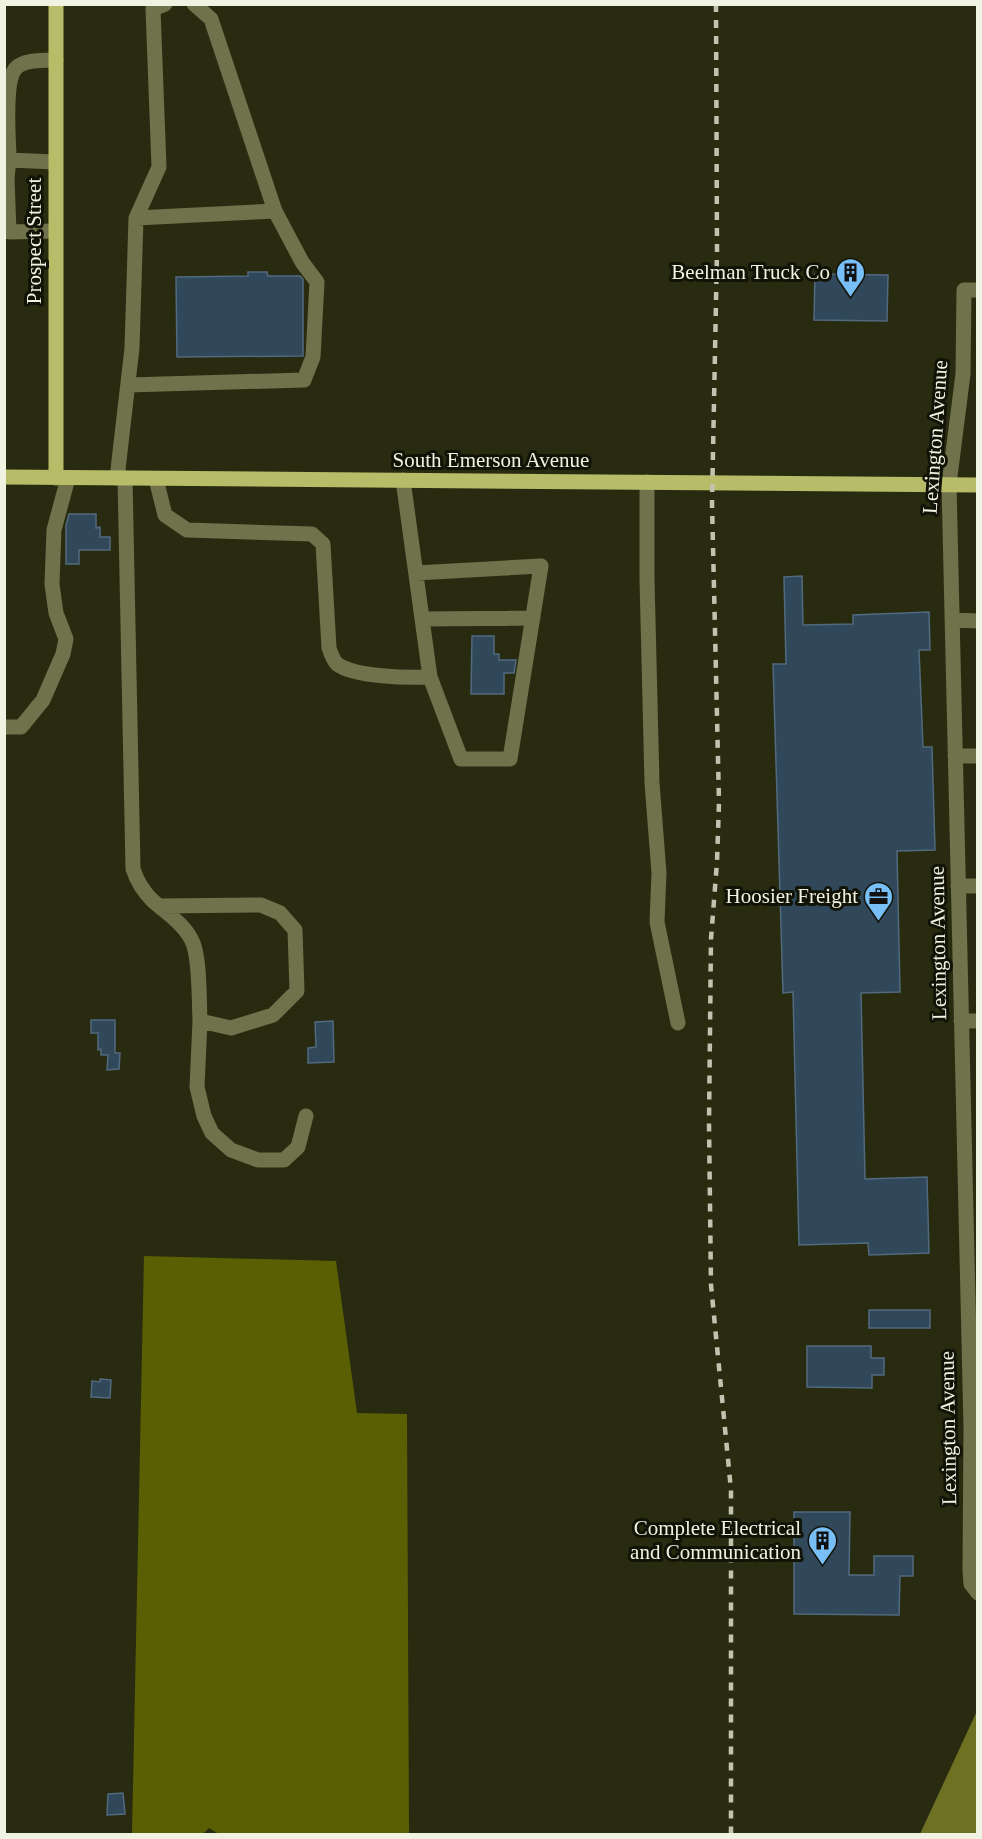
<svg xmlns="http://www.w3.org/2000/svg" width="982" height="1839" viewBox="0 0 982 1839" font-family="'Times New Roman',serif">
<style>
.forest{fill:#5b5f04}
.water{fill:#6e7122}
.building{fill:#30485a;stroke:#516a7e;stroke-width:1.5}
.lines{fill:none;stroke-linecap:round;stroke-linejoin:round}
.minor{stroke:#6f724b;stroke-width:15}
.major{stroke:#b6bc68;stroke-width:15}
.rail{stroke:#c1c3b0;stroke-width:4.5;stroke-dasharray:8 8;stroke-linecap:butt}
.labels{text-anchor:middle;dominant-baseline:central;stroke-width:6;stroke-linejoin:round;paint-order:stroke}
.street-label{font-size:21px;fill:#f0f2e2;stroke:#121307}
.poi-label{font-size:21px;fill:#f0f2e2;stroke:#121307;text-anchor:end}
</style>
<rect width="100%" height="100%" fill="#292b10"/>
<path class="forest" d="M144 1256 336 1261 357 1413 407 1414 409 1834H219L209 1828 203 1834H132Z"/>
<path class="water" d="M977 1711V1834H920Z"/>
<path class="building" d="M248 272H267L268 276H300L303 279V356L177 357 176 277 248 276Z
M815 274 888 275 887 321 814 320Z
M69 514H96V528L100 527V537H110V550H79V564H66V525Z
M802 576 803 625 853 624V615L929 612 930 650H919L923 747H932L935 850 897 851 900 992 861 993 865 1179 927 1177 929 1253 869 1255 868 1243 799 1245 793 992 783 993 773 664H786L784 577Z
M472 636H494V654H499V660H516L514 673H504V694H471Z
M91 1020H115V1053H120L119 1069 107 1070 108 1055H101V1049L98 1050V1033H91Z
M333 1021 334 1062 308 1063V1048L316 1047 315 1022Z
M869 1310H930V1328H869Z
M807 1346H871V1358H884V1375H872V1388L807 1387Z
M100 1379 111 1380 110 1398 91 1397 92 1381 100 1382Z
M794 1512H850L849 1575H874V1556H913V1576H900L899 1615 794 1614Z
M123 1793 125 1814 107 1815 108 1794Z"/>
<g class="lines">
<path class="minor" d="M9 160 7 178 9 232 55 231
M55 162 9 160C9 140 3 81 16 68 25 59 43 61 56 60
M136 218 275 211 211 19 194 4
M978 290H964L963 374 949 484 971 1427 970 1571 971 1584 978 1593
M128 385 304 380 313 357 317 282 302 262 275 211
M117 478 132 348 136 218 159 167 153 9 165 4
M125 478 133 869C137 881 143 891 152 900 166 913 185 924 193 943 200 961 199 1001 200 1021L231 1028 273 1015 297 991 295 930 280 913 261 905 159 906
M156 479 165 515 187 530 312 534 323 544 329 648C331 654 333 660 337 664 354 677 408 678 430 677L461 759H510L541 566 416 573
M403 480 430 677
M647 482V579L652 783 659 873 657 922 678 1023
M422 619 533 618
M952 620 978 621
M4 727H21L43 700 63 654 66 639 56 613 52 584 54 530 68 478
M955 756H978
M958 886H978
M200 1021 197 1087 204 1116 212 1133 231 1150 258 1160H284L298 1147 306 1116
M961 1021H978"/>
<path class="major" d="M56 4V478
M4 477 978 485"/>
<path class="rail" d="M716 4 717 251 712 503 719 802 717 862 711 939 709 1124 711 1285 731 1490V1834"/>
</g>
<defs>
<symbol id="building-pin" viewBox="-11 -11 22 30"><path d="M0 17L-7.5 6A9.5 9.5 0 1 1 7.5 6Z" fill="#78bff7" stroke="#121307"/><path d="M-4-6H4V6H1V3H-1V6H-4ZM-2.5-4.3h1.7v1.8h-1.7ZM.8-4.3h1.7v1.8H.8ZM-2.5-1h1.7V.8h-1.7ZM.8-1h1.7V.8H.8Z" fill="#111"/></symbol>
<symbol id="office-pin" viewBox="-11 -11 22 30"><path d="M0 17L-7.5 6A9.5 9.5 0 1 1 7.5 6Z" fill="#78bff7" stroke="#121307"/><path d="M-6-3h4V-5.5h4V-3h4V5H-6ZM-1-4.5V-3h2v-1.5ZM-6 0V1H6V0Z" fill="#111"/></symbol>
</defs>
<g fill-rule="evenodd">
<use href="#building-pin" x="834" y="256" width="33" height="45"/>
<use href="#office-pin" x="862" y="880" width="33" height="45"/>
<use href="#building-pin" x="806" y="1524" width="33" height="45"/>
</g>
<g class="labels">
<g class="street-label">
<text transform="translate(34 241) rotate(-90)">Prospect Street</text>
<text transform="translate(935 437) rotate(-86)">Lexington Avenue</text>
<text x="491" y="460">South Emerson Avenue</text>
<text transform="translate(938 943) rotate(-91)">Lexington Avenue</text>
<text transform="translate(948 1428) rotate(-91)">Lexington Avenue</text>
</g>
<g class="poi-label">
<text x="830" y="272">Beelman Truck Co</text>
<text x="858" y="896">Hoosier Freight</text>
<text x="801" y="1528">Complete Electrical<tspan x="801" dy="24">and Communication</tspan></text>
</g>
</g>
<rect width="982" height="1839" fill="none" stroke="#f0f2e2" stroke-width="12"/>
</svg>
